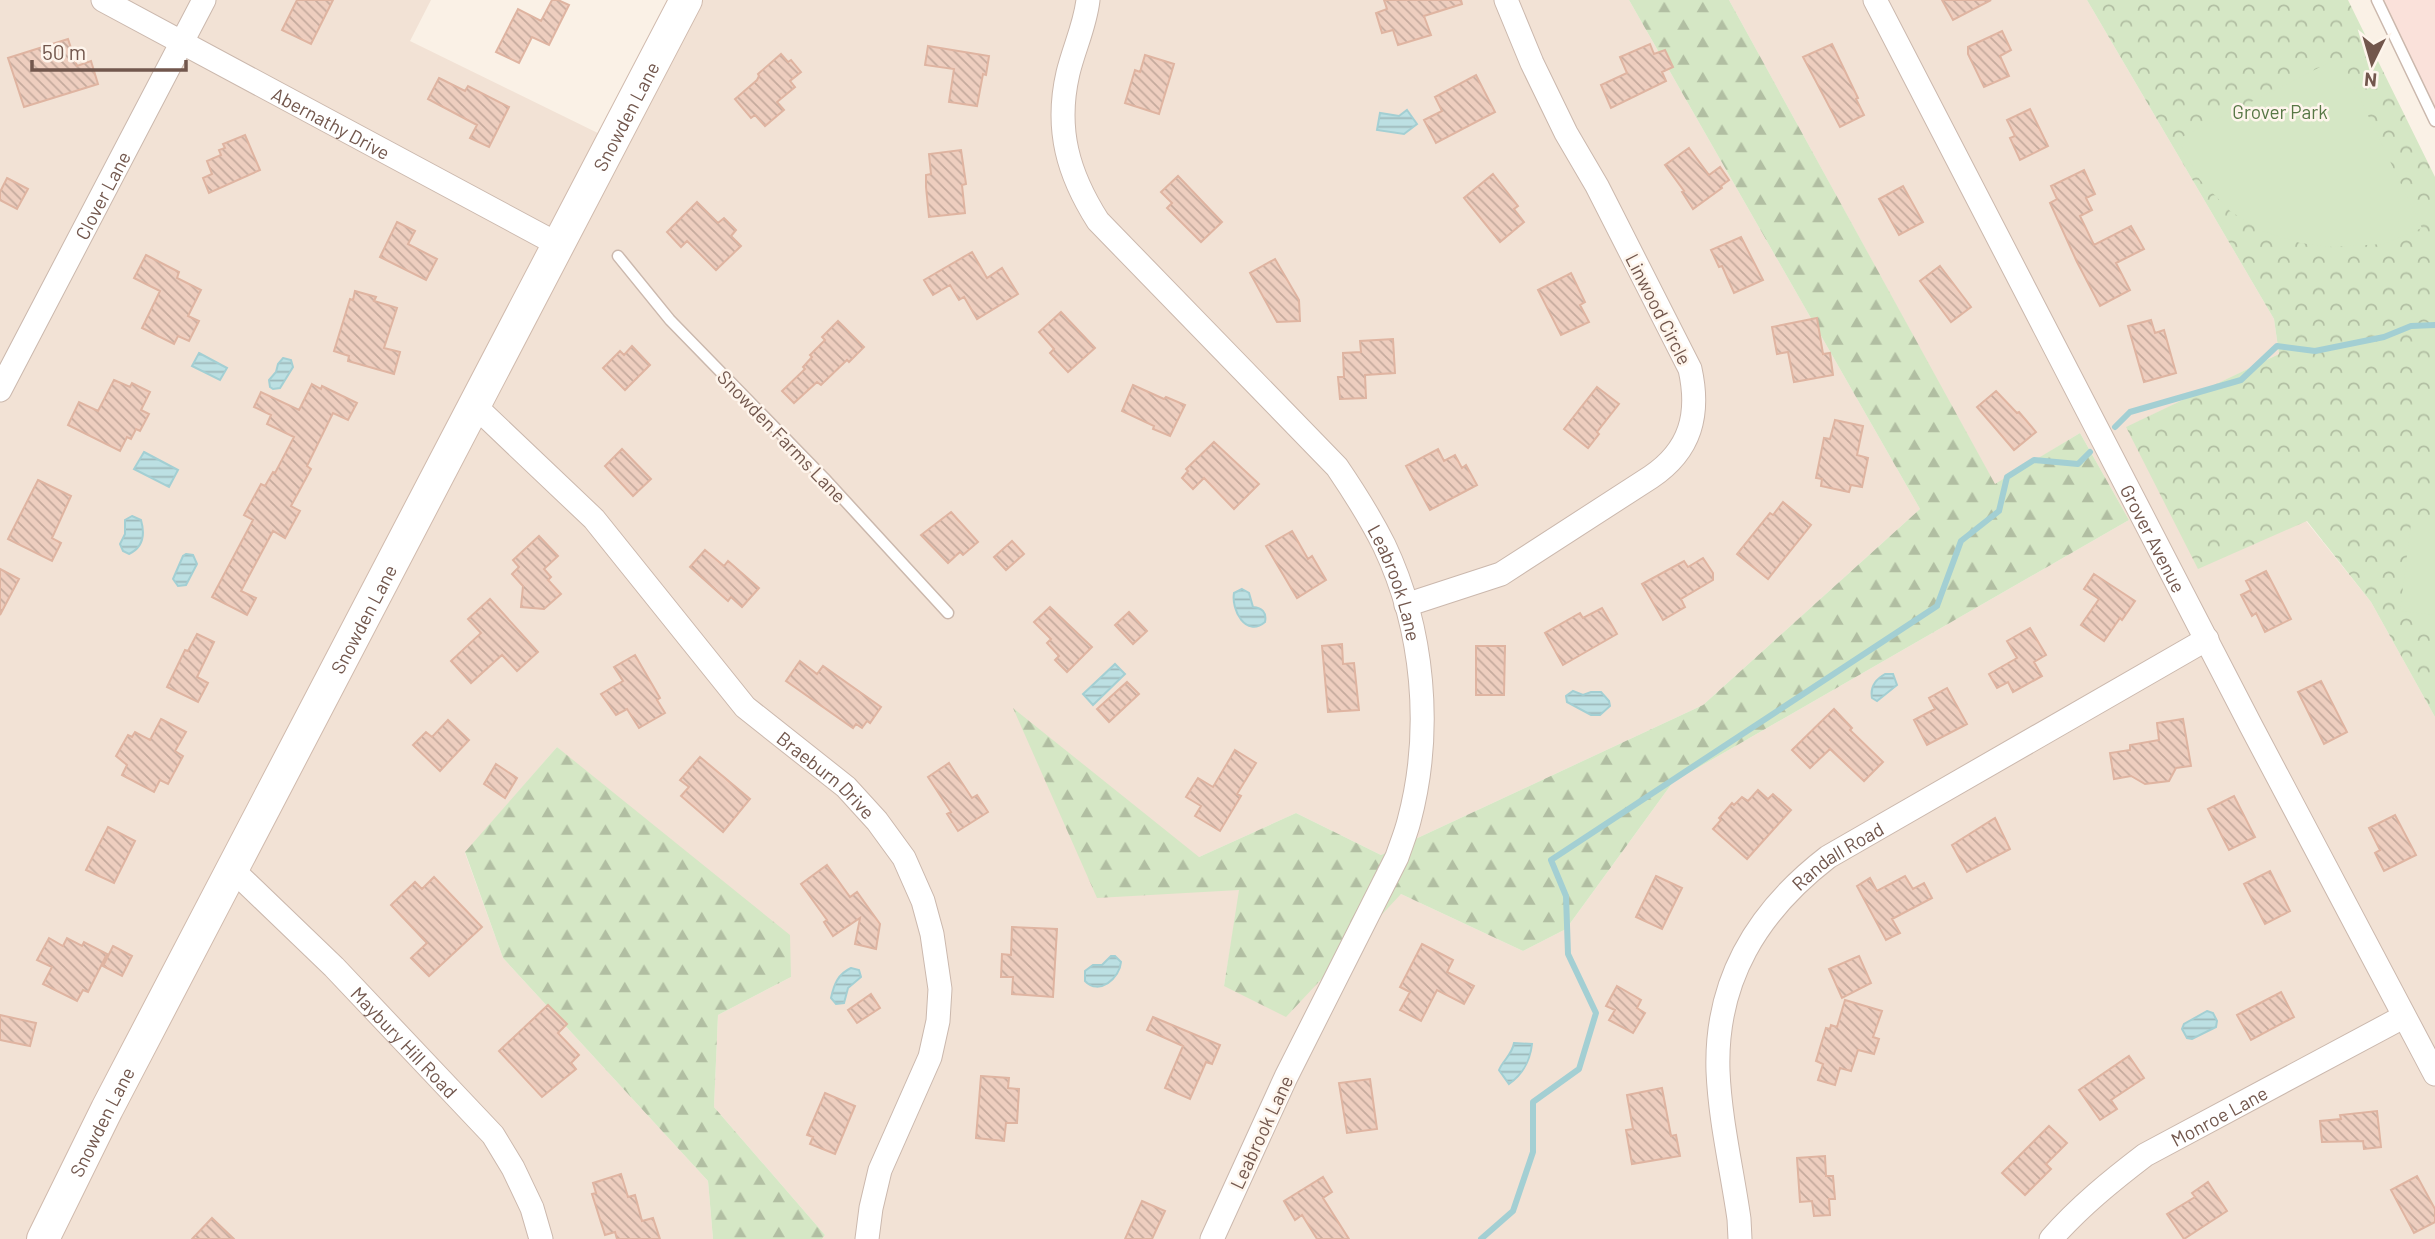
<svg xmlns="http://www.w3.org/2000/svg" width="2435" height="1239" viewBox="0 0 2435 1239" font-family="Barlow,sans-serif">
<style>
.residential{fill:#f2e2d5}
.commercial{fill:#fae1da}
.forest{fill:url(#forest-firs)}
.park{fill:url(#park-crowns)}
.pitch{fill:#d5e7c5}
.water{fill:url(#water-rules);stroke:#a3cfd3;stroke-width:2}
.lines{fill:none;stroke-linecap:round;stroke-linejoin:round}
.stream{stroke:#a3cfd3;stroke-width:6}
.building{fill:url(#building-back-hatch);stroke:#dfb4a1;stroke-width:2}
.lane-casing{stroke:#cbb8ad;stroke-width:13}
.street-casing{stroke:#cbb8ad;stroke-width:25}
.secondary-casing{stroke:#d0baad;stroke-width:34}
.lane{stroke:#fff;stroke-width:10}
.street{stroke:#fff;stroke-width:23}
.secondary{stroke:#fff;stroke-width:32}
.labels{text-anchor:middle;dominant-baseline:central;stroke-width:5;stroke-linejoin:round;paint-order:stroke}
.park-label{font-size:19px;fill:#577745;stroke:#fef5ec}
.street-label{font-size:19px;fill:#72574d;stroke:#fef5ec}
</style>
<defs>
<pattern id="forest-firs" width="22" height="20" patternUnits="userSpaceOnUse" patternTransform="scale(1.75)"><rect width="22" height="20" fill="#d5e7c5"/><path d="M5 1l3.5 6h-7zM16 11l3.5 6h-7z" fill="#b1bea2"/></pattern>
<pattern id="park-crowns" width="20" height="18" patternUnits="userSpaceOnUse" patternTransform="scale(1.75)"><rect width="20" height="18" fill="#d5e7c5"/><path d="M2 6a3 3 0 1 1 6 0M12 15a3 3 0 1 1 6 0" fill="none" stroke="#b1bea2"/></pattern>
<pattern id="water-rules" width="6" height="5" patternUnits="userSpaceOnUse" patternTransform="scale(1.75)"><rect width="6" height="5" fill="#bce0e3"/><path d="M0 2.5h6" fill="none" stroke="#9db8ba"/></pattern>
<pattern id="building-back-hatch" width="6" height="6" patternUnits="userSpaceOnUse" patternTransform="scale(1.75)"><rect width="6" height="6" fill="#eecebf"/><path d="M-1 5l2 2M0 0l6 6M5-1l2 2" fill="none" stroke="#c5aa9d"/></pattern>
</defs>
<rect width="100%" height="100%" fill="#faf1e6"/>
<path class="residential" d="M0 0H431L410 41 610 139 682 0H1629L1920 509 1703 705 1381 855 1296 813 1199 857 1015 709 1240 890 1224 986 1401 894 1523 951 1566 929 1673 782 2129 520 2080 433 1995 485 1729 0H2087L2274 319 2279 354 2127 427 2306 521 2371 602 2435 717V1239H822L825 1235 714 1107 718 1015 791 977 557 747 465 853 503 958 708 1181 713 1239H0Z"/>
<path class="commercial" d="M2377 0H2435V120Z"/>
<path class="forest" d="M1629 0H1729L1995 484 2080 433 2129 520 1673 782 1566 929 1523 951 1401 894 1286 1017 1224 986 1239 890 1097 898 1013 708 1199 857 1296 813 1381 855 1703 705 1920 509Z
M557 747 790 935 791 977 718 1015 714 1107 825 1235 822 1239H713L708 1181 503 958 465 852Z"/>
<path class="park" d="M2087 0H2348L2435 177V717L2371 602 2307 521 2198 569 2126 427 2279 354 2274 319Z"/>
<path class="pitch" d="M2340 57 2422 228 2384 244 2332 247 2300 243 2262 231 2230 211 2200 180 2178 139Z
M2412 515 2435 518V615L2400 611Z"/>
<path class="water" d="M1407 110 1417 124 1404 134 1377 130 1380 113 1399 116Z
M199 353 227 368 220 380 192 366Z
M283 358 291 360 293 367 280 388 273 389 270 387 269 380 276 372 278 364Z
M144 452 178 470 169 487 134 469Z
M132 516 141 520C145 534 144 547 129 554L123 551 120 544 125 534V520Z
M186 554 193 555 197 564 186 585 178 586 173 579 183 556Z
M1242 589 1249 593 1253 607C1262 608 1267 612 1265 622 1246 638 1231 610 1234 593Z
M1115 664 1125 674 1093 705 1083 694Z
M1885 674H1893L1897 685 1877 701 1872 698C1870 687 1876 679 1885 674Z
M1573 691 1583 695 1591 692H1601L1609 701 1610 706 1600 715H1591L1567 702 1566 696Z
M1111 956H1115L1121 962C1120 978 1099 996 1085 981V971L1093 965H1102Z
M851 968 859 970 861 977 848 988 844 1003 836 1004 831 998C834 984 838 974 851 968Z
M2207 1011 2213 1013 2217 1021 2216 1027 2192 1039 2187 1038 2182 1029 2184 1024Z
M1514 1043 1532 1044C1530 1062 1523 1074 1509 1084L1499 1070C1503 1060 1512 1055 1514 1043Z"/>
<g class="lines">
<path class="stream" d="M2115 427 2130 412 2241 380 2277 346 2315 351 2384 337 2411 326 2435 325
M1481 1239 1513 1211 1533 1152V1102L1579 1069 1596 1013 1568 954 1566 896 1551 860 1937 606 1961 541 1999 511 2007 477 2034 460 2078 464 2090 452"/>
</g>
<path class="building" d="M297 0H333L311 44 282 30Z
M552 0H558L569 5 549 45 532 37 519 63 496 52 518 9 541 21Z
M1384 0H1461L1462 4 1424 16 1431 35 1398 45 1393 30 1382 33 1376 13 1387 9Z
M1942 0H1991L1953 20Z
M2002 31 2011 50 2000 56 2009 76 1984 87 1968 54V47Z
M68 39 77 66 91 61 98 84 24 107 8 58Z
M1650 44 1654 54 1665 50 1673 67 1662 72 1666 81 1611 108 1601 85 1627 73 1620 57Z
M1832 44 1858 98 1856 99 1864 115 1840 127 1803 57Z
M928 46 989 56 986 75 983 74 977 106 949 102 954 69 925 65Z
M781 54 788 62 791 60 801 72 790 81 795 87 777 102 784 110 765 126 755 115 751 118 735 99 757 80 759 76 758 74Z
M1145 55 1174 64 1159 114 1125 103 1135 70 1140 72Z
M1476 75 1495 112 1436 143 1424 120 1442 111 1435 97Z
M439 78 465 91 468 86 509 107 489 147 470 138 477 125 428 99Z
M2030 109 2048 146 2020 160 2010 138 2015 136 2007 120Z
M245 135 260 170 209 193 203 178 212 174 207 161 221 155 219 150 225 148 223 144Z
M1689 148 1709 175 1720 167 1729 180 1721 186 1722 188 1693 209 1682 192 1684 191 1665 165Z
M961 150 966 184 962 185 965 213 929 217 926 187V175L931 174 929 154Z
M2084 170 2095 194 2086 198 2092 210 2080 216 2094 245 2131 226 2144 249 2116 263 2130 290 2100 306 2077 262 2050 203 2057 199 2051 186Z
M1493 174 1518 206 1514 209 1524 222 1500 242 1464 198Z
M1178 176 1222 222 1201 242 1167 208 1172 203 1161 192Z
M7 178 28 189 17 209 0 200V192Z
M1903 186 1923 222 1899 235 1879 199Z
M697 202 718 223 724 218 736 230 731 236 741 246 716 270 687 241 681 247 667 232Z
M397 222 415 231 408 244 437 259 426 280 380 257Z
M1741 237 1763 280 1734 293 1722 266 1719 267 1711 250Z
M972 252 987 278 1002 268 1018 294 977 319 964 297 959 300 950 285 933 295 924 280Z
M146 255 179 272 177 278 201 290 188 316 199 321 189 341 178 336 174 344 142 328 160 291 134 278Z
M1275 259 1299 300 1300 321 1277 322 1250 273Z
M1940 266 1971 307 1951 322 1920 281Z
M1571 273 1585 302 1580 305 1589 322 1561 335 1538 290Z
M355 291 376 297 374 301 397 308 384 348 400 352 394 374 348 361 349 356 334 351 350 299 353 300Z
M1061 312 1095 348 1068 372 1050 353 1054 349 1039 332Z
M1817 318 1823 354 1830 353 1833 375 1794 382 1788 352 1777 354 1772 327Z
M2151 320 2155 333 2164 330 2176 373 2144 382 2128 326Z
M838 321 864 347 849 362 847 360 821 385 817 382 794 403 782 391 805 369 803 367 812 357 810 355 825 340 822 337Z
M1393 339 1395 373 1365 375 1366 398 1340 399 1338 377H1344L1343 353 1361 352 1360 341Z
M632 346 650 365 625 390 603 368 620 351 624 355Z
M114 380 130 387 132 383 150 392 141 410 149 414 140 431 136 429 131 439 127 437 120 451 68 425 79 402 98 411Z
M312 384 321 389 322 386 357 403 348 420 333 413 307 466 311 469 291 506 300 511 285 538 273 531 241 591 256 598 247 615 212 597 253 520 244 515 261 484 265 486 273 472 275 473 294 437 267 424 271 415 254 407 261 392 299 410Z
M1133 385 1164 399 1166 397 1185 405 1170 436 1153 429 1154 426 1122 411Z
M1597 387 1619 404 1597 432 1599 434 1588 448 1564 429Z
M1996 391 2017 413 2019 412 2036 432 2014 450 1977 407Z
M1835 420 1863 426 1857 455 1868 458 1862 487 1851 485 1849 492 1821 486 1822 479 1816 478 1824 438 1830 439Z
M1214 442 1259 484 1234 509 1204 478 1193 489 1182 478 1188 471 1186 469Z
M622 449 651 479 633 496 605 466Z
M1438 449 1444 461 1455 455 1462 468 1466 465 1477 485 1430 510 1406 466Z
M38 480 71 496 52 538 61 543 52 561 8 539Z
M1783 502 1811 525 1768 579 1737 554 1770 513 1773 515Z
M951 512 978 542 963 555 960 552 948 563 921 535Z
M1292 531 1308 559 1312 556 1326 580 1297 598 1266 546Z
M539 536 558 556 544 569 551 577 548 580 561 594 544 609 521 607 523 586 512 574 519 567 513 560Z
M1012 541 1024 554 1006 570 994 557Z
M705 550 724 566 728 561 759 588 742 607 731 597 728 601 690 567Z
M1703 558 1713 573V580L1681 599 1685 607 1663 620 1642 584 1684 561 1688 567Z
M0 569 19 579 0 615Z
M2266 571 2291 619 2265 632 2256 613 2252 616 2241 595 2251 590 2246 581Z
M2094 574 2135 601 2122 620 2120 618 2104 641 2081 625 2099 599 2084 589Z
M490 599 538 652 517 671 502 655 471 683 451 661 481 633 468 619Z
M1050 607 1092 647 1067 672 1055 660 1059 656 1047 643 1051 639 1034 622Z
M1602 608 1617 634 1563 665 1545 633 1580 613 1583 618Z
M1129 612 1147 631 1133 644 1115 625Z
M2030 628 2046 655 2034 662 2042 676 2013 692 2008 682 1997 688 1989 674 2017 658 2007 641Z
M197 634 214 642 197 677 208 683 198 702 167 687 185 650 188 651Z
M1342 644 1343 664 1354 663 1359 710 1328 712 1322 646Z
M1476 646H1505L1504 695H1476Z
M635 655 660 698 657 700 665 713 639 728 627 709 616 715 601 694 623 681 614 667Z
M800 661 817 674 823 666 881 707 870 723 867 721 862 728 856 724 853 728 786 681Z
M2321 681 2347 732 2324 744 2298 692Z
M1127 682 1139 694 1109 722 1097 709Z
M1947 688 1967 724 1927 745 1914 720 1935 709 1929 698Z
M1834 709 1852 728 1850 730 1883 762 1864 781 1830 749 1810 768 1792 750Z
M161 719 186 732 175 751 183 756 168 784 160 780 154 792 122 775 127 765 116 756 128 735 132 737 135 732 150 740Z
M2183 719 2191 766 2176 768 2169 781 2145 784 2131 776 2114 779 2110 753 2130 750V745L2159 740 2157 723Z
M448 720 469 740 440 771 413 745 426 732 432 737Z
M1235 750 1256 763 1237 794 1241 796 1220 831 1195 816 1201 806 1186 797 1198 778 1213 787Z
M700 757 750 799 723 832 681 796 689 787 680 780Z
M949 763 972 798 977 795 988 812 958 831 947 814 951 812 928 777Z
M496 764 517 778 505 798 484 784Z
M1758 790 1768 799 1773 794 1791 810 1747 859 1713 829 1721 820 1719 818 1732 803 1734 805 1742 797 1748 801Z
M2234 796 2255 837 2229 850 2208 809Z
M2395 815 2416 855 2384 871 2375 853 2380 850 2369 828Z
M1995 818 2010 849 1967 872 1952 845Z
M108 827 135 841 114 883 86 870Z
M827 865 850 897 857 892 880 924 876 949 855 944 860 918 833 936 824 922 827 920 801 884Z
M2270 871 2290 911 2265 924 2244 884Z
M1656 876 1682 888 1662 929 1636 917Z
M1905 876 1913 889 1924 883 1932 898 1892 919 1900 933 1886 940 1857 886 1870 878 1877 891Z
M434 877 482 927 429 976 411 958 427 943 391 905 415 882 422 889Z
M1012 927 1057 929 1053 997 1012 994 1013 977H1001L1002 954 1011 955Z
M49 938 63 946 67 938 82 946 84 942 107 954 88 992 83 990 77 1001 43 984 52 967 37 960Z
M1422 944 1453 960 1447 972 1474 986 1464 1004 1437 990 1421 1021 1400 1010 1410 992 1400 987Z
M113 946 132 956 122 976 103 966Z
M1859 956 1871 983 1842 998 1829 969Z
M1617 986 1641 1000 1637 1008 1645 1013 1633 1033 1609 1020 1615 1010 1606 1006Z
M2281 992 2294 1017 2251 1040 2237 1015Z
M871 994 880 1008 857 1023 848 1010Z
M1845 1000 1882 1011 1873 1037 1879 1039 1874 1054 1858 1050 1851 1071 1840 1068 1835 1085 1818 1080 1823 1064 1816 1061 1826 1028 1830 1029 1831 1025 1837 1027Z
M548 1005 567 1024 558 1033 579 1055 571 1063 576 1069 542 1097 499 1051Z
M0 1015 36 1023 30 1046 0 1040Z
M1153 1017 1220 1045 1212 1064 1206 1062 1190 1099 1165 1088 1183 1046 1147 1030Z
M2129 1056 2144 1078 2111 1100 2117 1109 2100 1120 2079 1090Z
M981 1076 1009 1078 1008 1088 1019 1089 1017 1123H1006L1004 1141 976 1138Z
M1370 1079 1377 1129 1347 1133 1339 1083Z
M1662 1088 1671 1136 1676 1135 1680 1156 1632 1164 1626 1130 1633 1129 1627 1095Z
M825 1093 855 1106 835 1154 810 1144 813 1137 807 1135Z
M2377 1111 2381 1147 2364 1149 2363 1141 2322 1142 2320 1121 2341 1119 2340 1115Z
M2049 1126 2067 1143 2046 1164 2051 1169 2025 1195 2002 1173Z
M1825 1156 1826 1176H1833L1835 1199H1829L1830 1215 1814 1216 1812 1201 1800 1202 1797 1158Z
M621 1174 628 1197 635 1195 642 1221 653 1218 660 1239H617L615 1232 605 1235 592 1194 596 1193 593 1183Z
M2417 1176 2435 1209V1222L2414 1233 2391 1190Z
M1323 1177 1332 1192 1323 1198 1349 1239H1317L1302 1215 1295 1220 1284 1201Z
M2208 1182 2227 1211 2184 1239 2167 1214 2195 1197 2192 1193Z
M1142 1201 1165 1211 1152 1239H1125Z
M212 1218 234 1239H192Z"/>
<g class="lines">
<defs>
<path id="lane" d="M2377 0 2435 121
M618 256 670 320 824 478 948 613"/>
<g id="street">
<path id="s1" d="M103 0 559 245"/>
<path id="s2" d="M1088 0C1085 26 1074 48 1068 73 1055 129 1068 174 1098 221L1337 467C1354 492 1370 517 1384 545 1424 629 1433 731 1409 821 1406 833 1401 845 1397 857L1286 1077 1212 1239"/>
<path id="s3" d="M1875 0 2251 726 2435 1074"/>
<path id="s4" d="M0 390 204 0"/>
<path id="s5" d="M473 404 594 519 745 707 846 787 877 821 904 858 923 901 932 934 940 989 938 1021 930 1057 880 1170 871 1208 867 1239"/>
<path d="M1406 605 1501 574 1651 477C1691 450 1700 414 1690 369L1597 186 1566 133 1532 63 1506 0"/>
<path id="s6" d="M233 870 334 967 493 1135 513 1168 532 1208 541 1239"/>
<path id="s7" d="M1740 1239 1739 1219C1732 1170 1720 1120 1718 1071 1715 979 1758 911 1828 857L2207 639"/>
<path id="s8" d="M2051 1239C2079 1207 2111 1181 2145 1155L2403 1017"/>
</g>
<g id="secondary">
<path id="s9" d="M43 1239 107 1109 686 0"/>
</g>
</defs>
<use href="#lane" class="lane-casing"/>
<use href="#street" class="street-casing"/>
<use href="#secondary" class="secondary-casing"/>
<use href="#lane" class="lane"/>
<use href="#street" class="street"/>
<use href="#secondary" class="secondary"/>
</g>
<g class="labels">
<g class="park-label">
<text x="2280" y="111">Grover Park</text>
</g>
<g class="street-label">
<text stroke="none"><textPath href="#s9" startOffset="1265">Snowden Lane</textPath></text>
<text stroke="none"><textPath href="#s1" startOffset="259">Abernathy Drive</textPath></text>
<text stroke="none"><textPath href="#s4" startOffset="220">Clover Lane</textPath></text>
<text transform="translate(1659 309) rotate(63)">Linwood Circle</text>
<text transform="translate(782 436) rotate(46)">Snowden Farms Lane</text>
<text stroke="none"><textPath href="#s3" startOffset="606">Grover Avenue</textPath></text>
<text stroke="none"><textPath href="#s2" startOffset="705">Leabrook Lane</textPath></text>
<text stroke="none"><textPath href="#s9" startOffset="698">Snowden Lane</textPath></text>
<text stroke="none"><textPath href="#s5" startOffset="514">Braeburn Drive</textPath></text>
<text stroke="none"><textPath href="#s7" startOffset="429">Randall Road</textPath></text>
<text stroke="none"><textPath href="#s6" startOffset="243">Maybury Hill Road</textPath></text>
<text stroke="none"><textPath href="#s8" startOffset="210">Monroe Lane</textPath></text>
<text stroke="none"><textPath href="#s9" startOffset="131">Snowden Lane</textPath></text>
<text transform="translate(1261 1132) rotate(-65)">Leabrook Lane</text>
</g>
</g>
<g transform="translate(2372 63) rotate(185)" stroke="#fef5ec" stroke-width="5" paint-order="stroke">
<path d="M0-5L12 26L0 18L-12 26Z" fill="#72574d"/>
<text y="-10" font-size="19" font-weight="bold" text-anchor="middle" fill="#72574d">N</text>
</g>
<path d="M32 60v10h154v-10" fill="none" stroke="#72574d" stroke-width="3.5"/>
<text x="42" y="60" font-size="21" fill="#72574d" stroke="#fef5ec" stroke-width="5" paint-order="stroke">50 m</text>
</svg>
